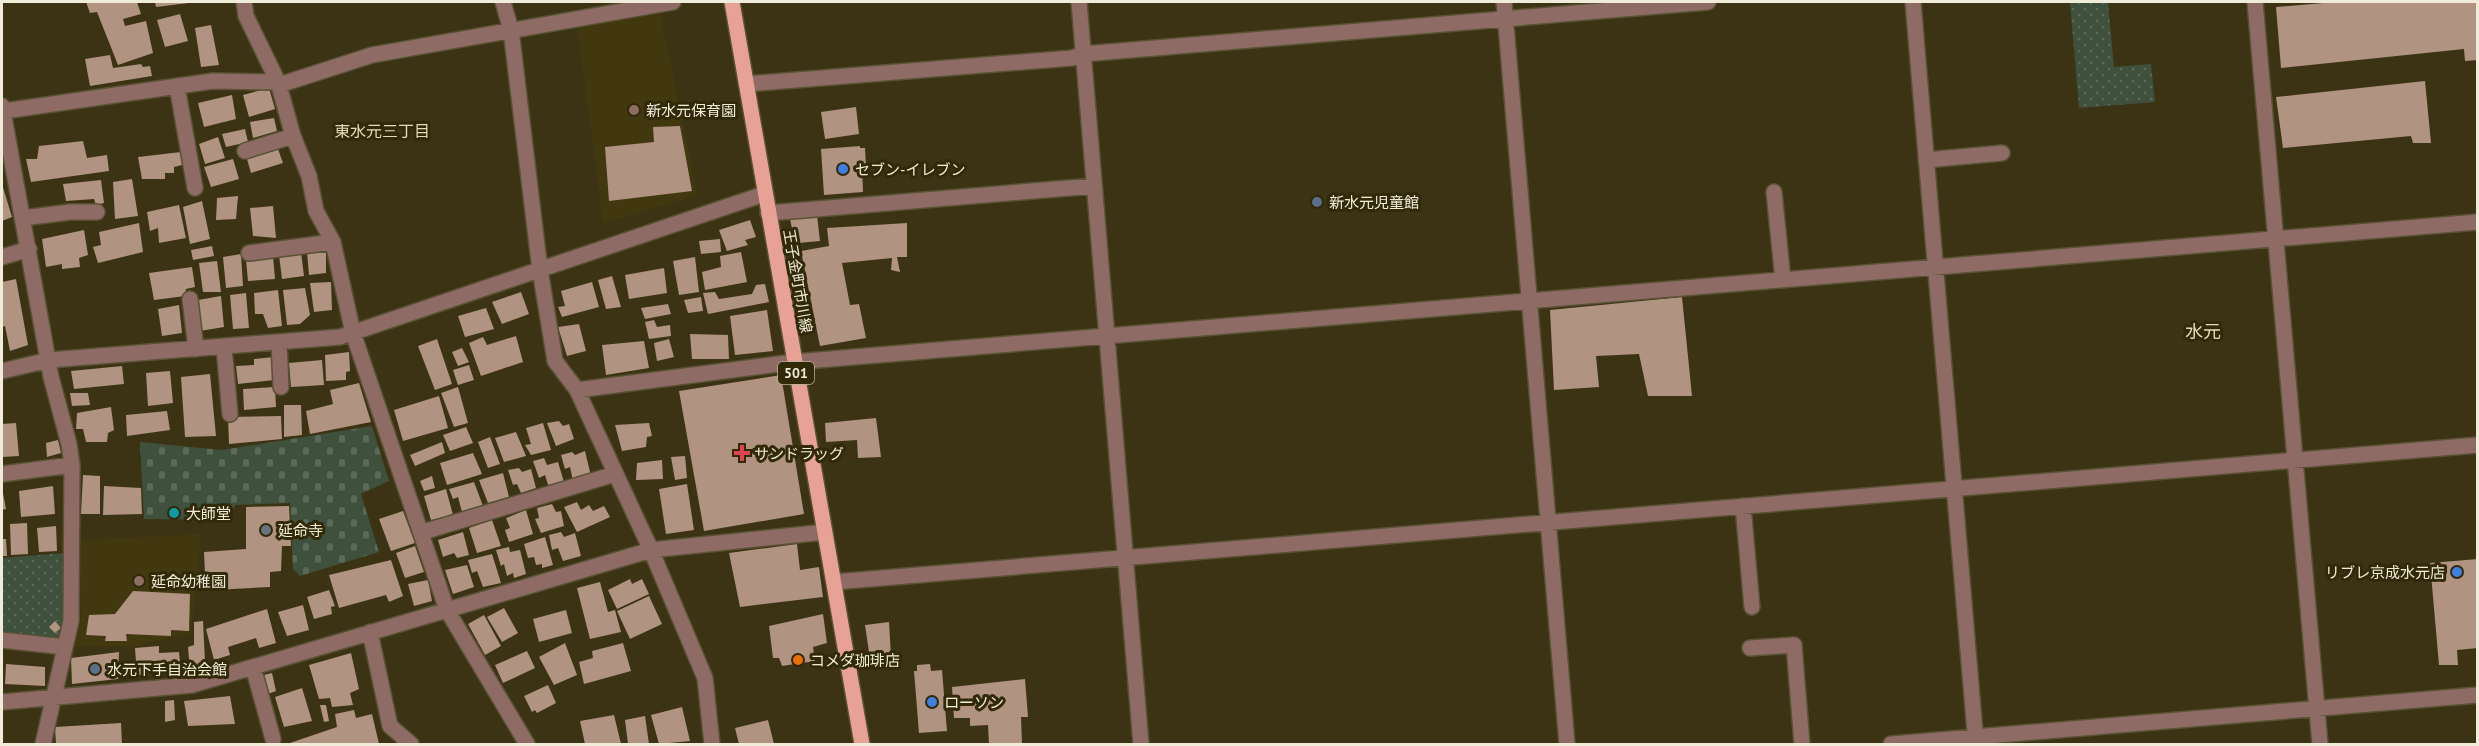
<svg xmlns="http://www.w3.org/2000/svg" width="2479" height="746" viewBox="0 0 2479 746" font-family="'PT Sans','Noto Sans JP',sans-serif">
<style>
.built{fill:#42380f}
.cemetery{fill:url(#cemetery-stones)}
.park{fill:url(#park-dots)}
.building{fill:#b09381}
.lines{fill:none;stroke-linecap:round;stroke-linejoin:round}
.minor-casing{stroke:#585133;stroke-width:18}
.major-casing{stroke:#585133;stroke-width:18}
.minor{stroke:#8e6b65;stroke-width:15}
.major{stroke:#e8a195;stroke-width:15}
.education-dot{fill:#8d6e63;stroke:#312908;stroke-width:2}
.shop-dot{fill:#3f7fe0;stroke:#312908;stroke-width:2}
.service-dot{fill:#5c6f8a;stroke:#312908;stroke-width:2}
.health-dot{fill:#e0444e;stroke:#312908;stroke-width:2}
.culture-dot{fill:#0f9aa8;stroke:#312908;stroke-width:2}
.worship-dot{fill:#6b7280;stroke:#312908;stroke-width:2}
.food-dot{fill:#e8710a;stroke:#312908;stroke-width:2}
.labels{text-anchor:middle;dominant-baseline:central;stroke-width:6;stroke-linejoin:round;paint-order:stroke}
.shield{fill:#312908;stroke:#b7b29b;stroke-width:1.5}
.shield-label{font-size:14px;font-weight:bold;fill:#f1ecda}
.poi-label{font-size:15px;fill:#f1ecda;stroke:#312908;text-anchor:start}
.street-label{font-size:15px;fill:#f1ecda;stroke:#312908}
.neighbourhood-label{font-size:16px;fill:#e4dab6;stroke:#312908}
.quarter-label{font-size:18px;fill:#e4dab6;stroke:#312908}
</style>
<defs>
<pattern id="cemetery-stones" width="16" height="16" patternUnits="userSpaceOnUse" patternTransform="scale(1.5)"><rect width="16" height="16" fill="#3f503d"/><path d="M2 7V4a2 2 0 0 1 4 0v3zM10 15v-3a2 2 0 0 1 4 0v3z" fill="#5b6958"/></pattern>
<pattern id="park-dots" width="8" height="8" patternUnits="userSpaceOnUse" patternTransform="scale(1.5)"><rect width="8" height="8" fill="#3f503d"/><path d="M2 2h.1M6 6h.1" fill="none" stroke="#5b6958" stroke-width="1.8" stroke-linecap="round"/></pattern>
</defs>
<rect width="100%" height="100%" fill="#3b3313"/>
<path class="built" d="M660 13 698 195 603 223 577 25Z
M201 534 191 633 131 647 74 646 81 621V540Z"/>
<path class="cemetery" d="M372 426 389 481 361 494 379 552 300 576 293 569 290 503 235 505 229 520 144 519 140 442 222 450Z"/>
<path class="park" d="M2070 2H2108L2114 67 2151 64 2155 102 2079 108Z
M65 553V623L61 641 2 636V558Z"/>
<path class="building" d="M86 2H137L141 14 123 19 125 26 146 21 153 53 118 65 97 12 90 13Z
M155 2H188L189 3 156 7Z
M2335 2H2478V60L2465 61 2464 49 2281 68 2276 7Z
M180 14 188 41 165 47 157 20Z
M211 25 219 65 201 67 195 28Z
M110 55 113 68 141 64 143 67 150 66 152 76 90 86 85 59Z
M2425 81 2431 143H2413L2411 136 2283 148 2276 97Z
M269 88 275 109 249 117 243 95Z
M232 95 236 119 204 127 198 103Z
M856 107 859 134 825 139 821 112Z
M274 118 277 131 253 138 250 122Z
M680 126 692 191 609 201 605 147 654 142 653 127Z
M245 129 248 142 226 147 222 134Z
M218 137 225 158 205 164 199 144Z
M83 141 87 158 107 155 109 171 31 182 26 159H37L39 146Z
M860 146V148H865L866 167 862 168 863 192 824 195 821 149Z
M278 149 283 163 251 173 247 159Z
M181 152 182 165 174 167V173H165V179H142L138 157Z
M233 159 239 179 211 187 204 167Z
M132 179 138 216 115 219 113 182Z
M101 180 104 203 96 205 94 199 66 201 63 184Z
M2 184 12 217 2 221Z
M238 196 236 219 216 220 217 198Z
M202 201 210 239 190 244 183 207Z
M179 205 186 238 159 243 158 228 150 231 147 212Z
M273 206 276 238 253 236 250 208Z
M817 215 820 241 787 244V235L793 233 790 219Z
M750 220 756 237 745 240 748 245 727 251 719 230Z
M139 223 143 252 98 263 93 247 101 245 99 232Z
M907 223V257H897L900 272 891 270 892 258 842 263 850 305 859 304 866 338 820 346 801 251 829 246 827 228Z
M84 230 88 255 79 258 80 267 62 269V264L46 267 42 239Z
M720 239 721 252 701 254 699 241Z
M212 246 214 256 193 260 191 250Z
M326 251V273L309 275 307 252Z
M301 252 304 276 282 279 279 255Z
M741 252 747 282 705 290 702 272 721 267 720 256Z
M241 254 243 286 226 288 223 257Z
M273 256 275 279 248 281 246 260Z
M695 257 699 292 679 295 673 261Z
M217 261 221 292H203L199 263Z
M192 267 195 287 186 289 185 296 154 300 149 273Z
M664 268 667 293 629 299 625 275Z
M612 276 621 307 606 309 598 280Z
M16 279 28 345 10 351 5 326 2 327V282Z
M331 282 332 310 314 312 310 283Z
M592 282 599 307 562 317 558 307 565 306 561 291Z
M765 284 769 302 708 314 703 293 715 292 719 299 752 294 756 285Z
M305 288 310 315 300 324 287 325 283 290Z
M278 290 282 326 268 328 263 314H255L254 293Z
M521 292 529 314 502 324 492 302Z
M246 293 249 328 233 329 230 295Z
M221 296 224 327 200 331 198 300Z
M701 297 703 311 688 313 684 300Z
M1682 297 1692 396H1648L1639 354 1596 356 1599 387 1554 390 1550 310Z
M668 304 671 314 645 319 641 308Z
M179 305 182 333 162 336 158 309Z
M486 308 494 329 465 337 458 316Z
M767 310 773 351 735 355 730 316Z
M654 320 657 327 670 325 671 336 649 339 645 322Z
M579 324 586 351 567 356 558 327Z
M690 334 728 335 729 359H692Z
M516 336 523 362 481 376 469 343 483 337 487 345Z
M437 339 452 384 435 390 418 346Z
M669 339 674 357 657 361 654 343Z
M644 341 649 368 606 375 602 345Z
M462 348 469 362 458 366 452 352Z
M349 352 350 371 346 372V380L326 381 325 355Z
M274 357V380L238 384 236 366 254 365V359Z
M322 360 324 385 291 387 289 363Z
M469 365 474 380 458 385 453 370Z
M122 366 124 384 74 389 71 371Z
M170 371 173 403 148 406 146 373Z
M210 374 216 436 185 437 181 377Z
M781 375 804 514 704 531 679 391Z
M359 383 371 422 310 434 306 411 333 404 330 390Z
M275 387 276 407 244 410 243 389Z
M458 387 468 423 454 427 441 393Z
M70 393H88L90 405 72 406Z
M439 396 448 428 403 441 394 410Z
M284 405H301L302 435 284 437Z
M111 407 114 430 108 433 107 442H86L83 429H76L77 413Z
M167 411 170 430 127 436 126 415Z
M281 416 282 439 229 444 228 417Z
M876 418 881 457 858 458 857 440 826 442 825 423Z
M559 421 563 426 569 424 574 439 556 446 547 423Z
M16 423 19 456 2 457V424Z
M543 423 551 450 531 455 525 445 531 444 526 428Z
M649 423 652 436 647 437 646 447 622 451 615 425Z
M466 427 473 443 450 451 443 435Z
M516 432 526 456 504 462 495 438Z
M490 437 500 464 488 468 478 442Z
M58 440 61 453 47 457 46 443Z
M442 442 445 453 415 466 410 455Z
M585 451 591 476 573 481 570 467 565 469 561 455 572 452 575 455Z
M473 453 482 474 447 485 440 463Z
M685 456 687 478 675 480 671 457Z
M544 458 547 465 558 462 564 482 549 488 545 475 539 478 533 461Z
M662 460 663 479 636 480 637 463Z
M519 468 522 472 531 469 536 488 521 493 517 484 513 485 508 470Z
M503 473 509 497 488 503 479 480Z
M83 475 100 476V514H81Z
M432 476 435 488 424 491 420 481Z
M474 482 483 506 462 512 458 497 453 499 449 489Z
M687 484 694 530 666 534 659 489Z
M53 486 55 514 21 517 19 491Z
M104 486 141 488 142 514 103 515Z
M2 488 6 509 2 510Z
M446 489 453 515 431 520 424 496Z
M577 502 581 510 589 505 593 511 604 506 610 517 577 532 564 507Z
M552 504 556 512 561 511 564 526 541 533 535 519 539 518 537 508Z
M289 506 291 546H282L281 571 270 572V587L214 590 212 572 205 573 204 552 246 549V507Z
M526 510 533 534 509 542 505 530 510 528 506 518Z
M403 511 415 543 391 551 379 519Z
M492 520 501 546 477 553 469 528Z
M27 523 28 554 11 555 10 524Z
M56 526 57 551 39 552 37 528Z
M463 532 469 555 457 558 454 553 443 557 438 540Z
M561 532 564 537 575 533 581 556 563 561 558 548 552 550 549 535Z
M545 537 553 565 542 568V564L536 565 534 557 528 558 524 544Z
M2 539H6L7 556H2Z
M797 544 800 570 819 567 823 597 740 607 729 553Z
M415 546 424 572 405 578 396 553Z
M509 547 510 552 520 550 526 574 514 578 513 573 507 576 504 564 501 566 496 550Z
M492 554 501 583 483 587 477 571 472 573 468 560Z
M2478 559V648L2457 650 2458 665H2439L2430 563Z
M391 560 403 596 389 602 386 595 339 608 329 575Z
M467 565 474 587 453 594 445 570Z
M630 579 632 584 642 579 649 594 617 609 608 590Z
M428 580 432 601 414 606 408 584Z
M600 582 608 612 615 610 621 632 590 639 577 588Z
M329 590 335 606 331 607 332 614 314 619 307 597Z
M133 591 190 594 189 631 171 630V636L126 634 127 641H105L106 636 86 635 89 615 115 614Z
M649 596 662 624 630 639 617 611Z
M303 605 309 630 287 636 278 612Z
M504 608 518 633 502 642 487 617Z
M267 609 276 643 259 648 256 638 228 647 230 655 214 660 206 629Z
M566 610 572 633 539 642 533 619Z
M823 614 827 643 813 647 815 661 782 666 779 658H773L769 626Z
M484 615 501 646 485 655 468 624Z
M55 621 61 628 55 633 49 627Z
M203 621 205 662 198 663 197 671H190L188 647 194 645V622Z
M889 622 891 656 870 659 865 625Z
M565 643 577 675 554 685 539 657Z
M623 643 631 671 584 684 579 662 593 658 592 651Z
M159 646V653L179 652 181 672 137 675 135 648Z
M527 651 535 668 503 683 495 665Z
M119 652 118 679 72 684 71 658Z
M351 653 359 689 350 693 353 705 332 707 330 698 319 699 309 665Z
M6 664 45 667V686L5 684Z
M930 664 931 671 942 670 947 731 919 733 914 671H917V665Z
M272 673 276 691 268 694 264 675Z
M1025 679 1028 717H1021L1022 744H989L988 725 970 726V718H954L952 687Z
M548 685 556 703 537 713 535 710 532 712 524 696Z
M302 688 312 721 284 727 275 697Z
M230 696 235 724 188 726 184 701Z
M174 700 175 720 165 722V701Z
M320 705H326L329 721 324 722Z
M682 707 690 741 659 744 651 715Z
M354 710 356 718 372 714 379 744H287L337 727 335 714Z
M614 715 621 744H585L580 721Z
M645 716 649 744H628L625 720Z
M768 720 774 744H739L735 728Z
M121 723 122 744H56L55 727Z"/>
<g class="lines">
<defs>
<path id="minor" d="M244 2 246 16 278 82 293 136 309 176 316 211 333 242 353 333 447 610 527 744
M503 2 511 30 540 270 555 361 577 390 651 550 705 678 712 744
M1079 2 1141 744
M1504 2 1567 744
M1913 2 1976 744
M2255 2 2320 744
M746 84 1072 58 1083 54 1708 2
M279 85 372 55 673 2
M177 86 195 188
M2 106 51 377 69 444 72 465 71 621 43 744
M4 111 213 81 278 82
M245 151 293 136
M1926 160 2002 153
M1774 192 1783 280
M768 213 1093 186
M23 218 70 212H97
M249 253 333 242
M2 257 29 249
M190 299 196 349
M279 342 281 387
M224 347 230 414
M2 371 49 360 340 337 764 194
M577 390 794 362 2478 222
M2 474 72 465
M1743 506 1752 607
M423 532 615 474
M834 582 2478 445
M370 632 390 726 411 744
M2 640 65 647
M1750 648 1794 645 1802 744
M253 667 273 739
M2 702 192 685 651 550 825 532
M1891 744 2478 695"/>
<path id="major" d="M732 2 862 744"/>
</defs>
<use href="#minor" class="minor-casing"/>
<use href="#major" class="major-casing"/>
<use href="#minor" class="minor"/>
<use href="#major" class="major"/>
</g>
<g class="education-dot">
<circle cx="634" cy="110" r="6"/>
<circle cx="139" cy="581" r="6"/>
</g>
<g class="shop-dot">
<circle cx="843" cy="169" r="6"/>
<circle cx="2457" cy="572" r="6"/>
<circle cx="932" cy="702" r="6"/>
</g>
<g class="service-dot">
<circle cx="1317" cy="202" r="6"/>
<circle cx="95" cy="669" r="6"/>
</g>
<path class="health-dot" d="M739 444h6v6h6v6h-6v6h-6v-6h-6v-6h6z"/>
<circle class="culture-dot" cx="174" cy="513" r="6"/>
<circle class="worship-dot" cx="266" cy="530" r="6"/>
<circle class="food-dot" cx="798" cy="660" r="6"/>
<g class="labels">
<rect class="shield" x="778" y="362" width="36" height="22" rx="4.5"/>
<g class="shield-label">
<text x="796" y="373">501</text>
</g>
<g class="poi-label">
<text x="646" y="110">新水元保育園</text>
<text x="855" y="169">セブン-イレブン</text>
<text x="1329" y="202">新水元児童館</text>
<text x="754" y="453">サンドラッグ</text>
<text x="186" y="513">大師堂</text>
<text x="278" y="530">延命寺</text>
<text x="2445" y="572" text-anchor="end">リブレ京成水元店</text>
<text x="151" y="581">延命幼稚園</text>
<text x="810" y="660">コメダ珈琲店</text>
<text x="107" y="669">水元下手自治会館</text>
<text x="944" y="702">ローソン</text>
</g>
<g class="street-label">
<text transform="translate(798 281) rotate(80)">王子金町市川線</text>
</g>
<g class="neighbourhood-label">
<text x="382" y="131">東水元三丁目</text>
</g>
<g class="quarter-label">
<text x="2203" y="331">水元</text>
</g>
</g>
<rect width="2479" height="746" fill="none" stroke="#f1ecda" stroke-width="6"/>
</svg>
